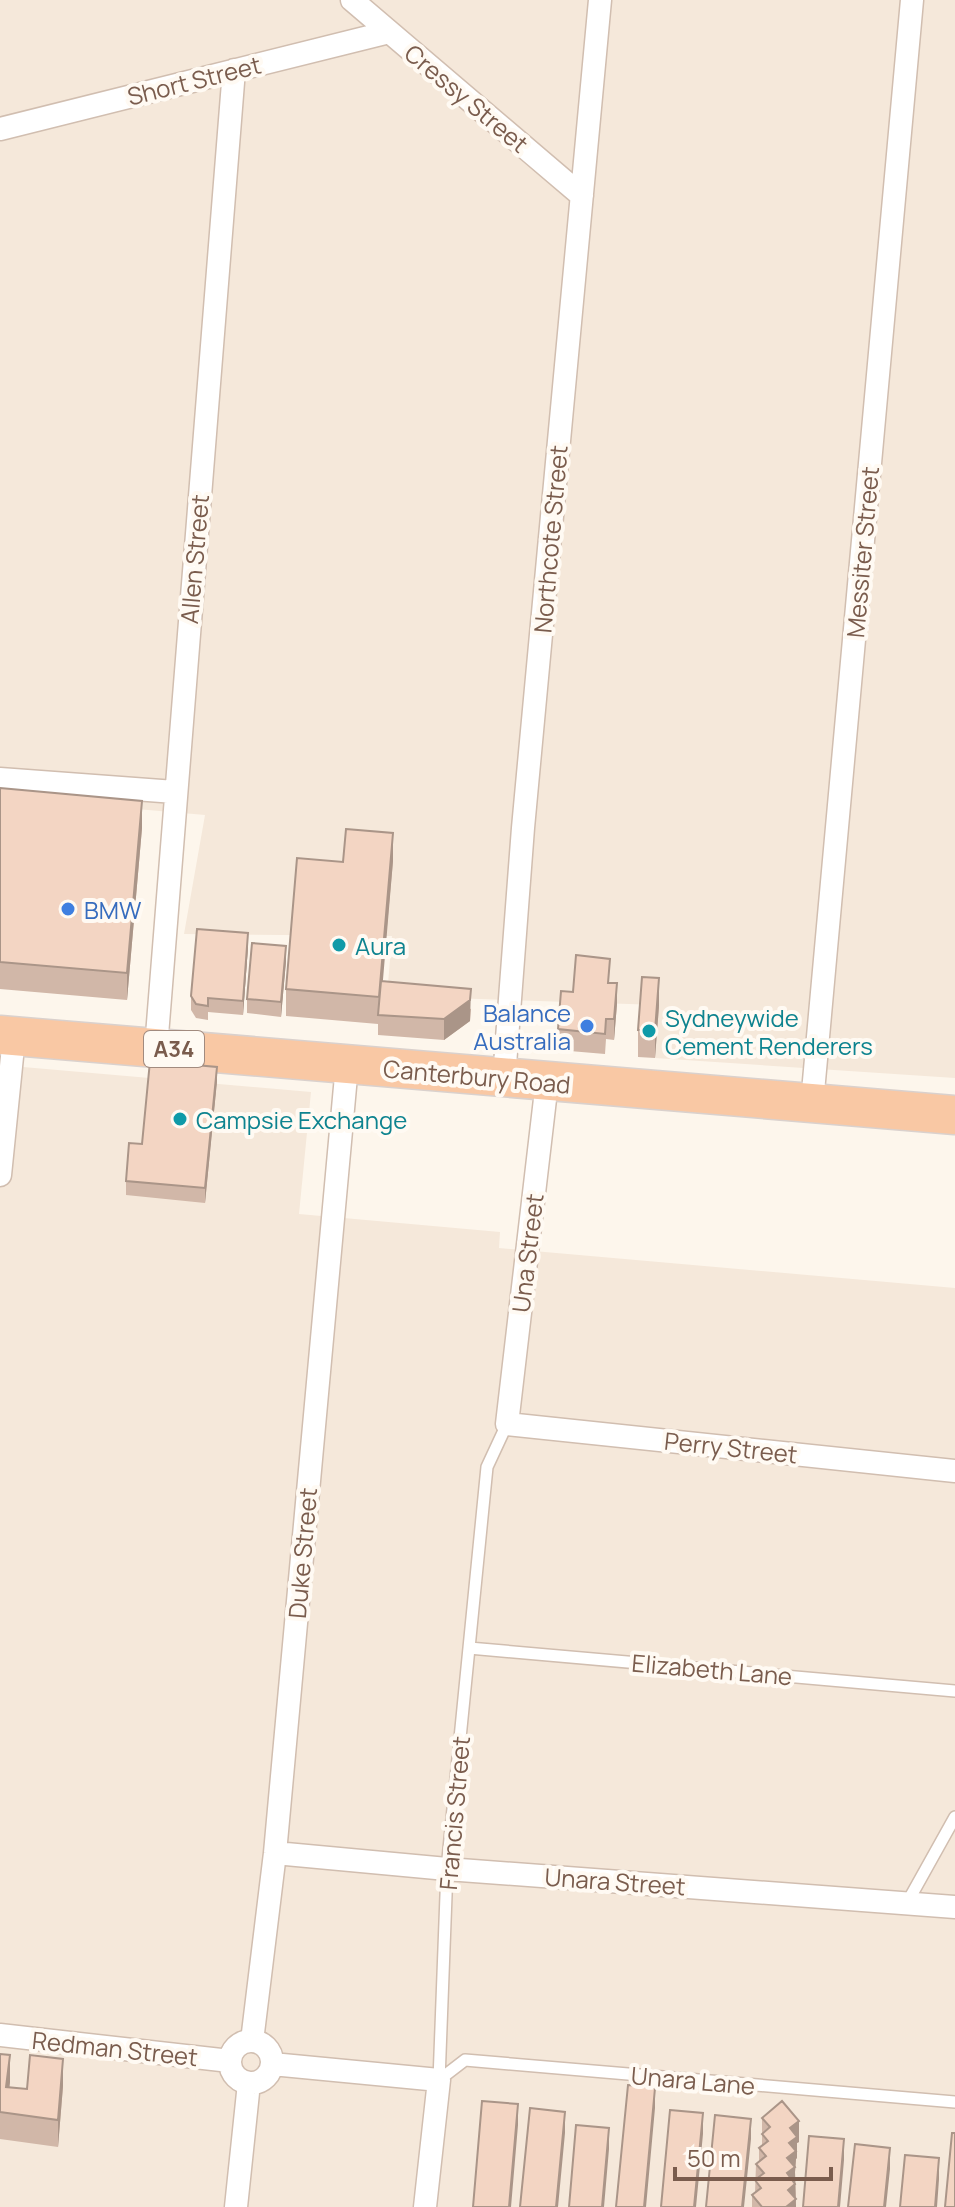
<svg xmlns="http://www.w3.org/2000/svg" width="955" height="2207" viewBox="0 0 955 2207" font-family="Manrope,sans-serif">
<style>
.residential{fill:#f5e8da}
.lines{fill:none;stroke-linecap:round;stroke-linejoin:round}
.service-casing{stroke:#d1beb0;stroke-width:14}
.minor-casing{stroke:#d1beb0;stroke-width:25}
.trunk-casing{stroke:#dad1cd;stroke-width:41}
.service{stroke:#fff;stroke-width:11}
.minor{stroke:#fff;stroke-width:22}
.trunk{stroke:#f9c8a4;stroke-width:38}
.wall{fill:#d1b7a8}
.shaded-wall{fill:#aa9588}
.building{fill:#f3d5c3;stroke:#aa9588;stroke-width:2}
.shop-dot{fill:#3f7fe0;stroke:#fffaf3;stroke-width:3}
.culture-dot{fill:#0f9aa8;stroke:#fffaf3;stroke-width:3}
.labels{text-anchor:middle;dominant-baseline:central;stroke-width:8;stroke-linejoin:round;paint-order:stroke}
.shield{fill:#fffaf3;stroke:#a28b7f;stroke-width:2}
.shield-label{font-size:22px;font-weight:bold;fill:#7a5c4d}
.street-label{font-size:24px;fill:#7a5c4d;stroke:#fffaf3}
.shop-label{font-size:24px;fill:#366cbe;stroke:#fffaf3;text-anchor:start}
.culture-label{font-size:24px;fill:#0d838f;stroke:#fffaf3;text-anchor:start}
</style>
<rect width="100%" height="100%" fill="#fdf6ec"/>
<path class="residential" d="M0 0H955V1078L655 1058 659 1005 387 996 392 936 184 934 205 815 0 797Z
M0 1065 311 1092 299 1214 500 1232 499 1248 955 1288V2207H0Z"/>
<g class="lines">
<defs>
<path id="service" d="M469 1648 955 1691
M907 1903 955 1817
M439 2080 447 1869 487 1467 507 1424
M439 2080 465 2060 955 2102"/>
<path id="minor" d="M352 0 582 196
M0 129 389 32
M0 779 175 792
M156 1048 234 70
M504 1078 523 828 600 0
M547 1082 507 1424 955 1471
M812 1103 912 0
M0 1175 14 1037
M275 1853 447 1869 955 1907
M0 2035 230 2061
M252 2041 275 1853 347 1065
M230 2062a21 21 0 1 1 42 0a21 21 0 1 1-42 0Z
M272 2064 439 2080 425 2207
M236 2207 249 2083"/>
<path id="trunk" d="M0 1035 955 1115"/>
</defs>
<use href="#service" class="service-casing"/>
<use href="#minor" class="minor-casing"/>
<use href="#trunk" class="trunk-casing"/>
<use href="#service" class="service"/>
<use href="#minor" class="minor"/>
<use href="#trunk" class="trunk"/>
</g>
<path class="wall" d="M0 788 142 828 127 1000 0 989Z
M393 861 382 981 471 1009 470 1021 444 1040 378 1035V1024L286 1016V989L343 862Z
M248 947 243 1015 208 1012V1020L196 1018 191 1010V996Z
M286 961 281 1017 247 1013V999Z
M610 983 617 1004 614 1040 606 1039 605 1054 558 1050V1029L573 992Z
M659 1006 655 1058 638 1057V1030Z
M217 1081 205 1203 126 1195V1181L142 1144Z
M0 2054 10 2082 9 2088 27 2089 63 2086 58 2147 0 2139Z
M762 2118 799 2142 797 2143V2158L796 2159 795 2172 796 2207H752V2195L755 2193 756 2164 759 2162V2148L762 2146Z"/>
<path class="shaded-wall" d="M142 801V828L127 1000V973Z
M393 833V861L380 1015 379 997Z
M248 933V947L243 1015V1001Z
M286 946V961L281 1017V1002Z
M659 978V1006L655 1058V1031Z
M617 983V1004L614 1040V1019Z
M471 989 470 1021 444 1040V1019Z
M217 1067V1081L205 1203V1188Z
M10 2055V2082L6 2114V2087Z
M63 2059V2086L58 2147V2120Z
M655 2088V2108L646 2207H644Z
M518 2104V2125L511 2207H509Z
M565 2112V2133L558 2207H556Z
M703 2113V2134L696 2207H694Z
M751 2119V2139L744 2207H742Z
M799 2121V2142L797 2143V2158L796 2159 795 2172 796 2207H786L787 2158 790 2128Z
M609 2128V2149L604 2207H602Z
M844 2139V2160L840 2207H838Z
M890 2148V2169L886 2207H884Z
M939 2158V2179L937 2207H935Z"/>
<path class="building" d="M0 788 142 801 127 973 0 962Z
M346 829 393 833 379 997 286 989 297 858 343 862Z
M197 929 248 933 243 1001 208 998V1006L196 1004 191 996Z
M252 943 286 946 281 1002 247 999Z
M576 955 610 959 608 983H617L614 1019H606L605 1034 558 1029 561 991 573 992Z
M642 977 659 978 655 1031 638 1030Z
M381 981 471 989 470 1000 444 1019 378 1015Z
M150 1061 217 1067 205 1188 126 1181 129 1143 142 1144Z
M0 2054 10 2055 6 2087 27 2089 30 2055 63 2059 58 2120 0 2112Z
M628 2085 655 2088 644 2207H616Z
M482 2101 518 2104 509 2207H473Z
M782 2101 799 2121 790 2128 797 2137 789 2143 796 2151 787 2158 795 2167 787 2173 795 2184 788 2190 796 2199 786 2207H762L752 2195 761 2188 755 2180 764 2173 756 2164 766 2156 759 2148 768 2141 762 2134 770 2127 762 2118Z
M530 2108 565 2112 556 2207H520Z
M670 2110 703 2113 694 2207H661Z
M715 2115 751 2119 742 2207H706Z
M576 2125 609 2128 602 2207H569Z
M952 2133H955V2207H945Z
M809 2136 844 2139 838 2207H803Z
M855 2144 890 2148 884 2207H848Z
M905 2155 939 2158 935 2207H900Z"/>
<g class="shop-dot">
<circle cx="68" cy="909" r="8"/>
<circle cx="587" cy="1026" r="8"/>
</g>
<g class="culture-dot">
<circle cx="339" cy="945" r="8"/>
<circle cx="649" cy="1031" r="8"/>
<circle cx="180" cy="1119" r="8"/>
</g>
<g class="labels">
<rect class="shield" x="144" y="1031" width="60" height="36" rx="6"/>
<g class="shield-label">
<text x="174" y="1049">A34</text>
</g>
<g class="street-label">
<text transform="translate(194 80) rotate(-14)">Short Street</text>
<text transform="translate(467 98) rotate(40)">Cressy Street</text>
<text transform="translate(550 539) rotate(-85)">Northcote Street</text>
<text transform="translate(862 552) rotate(-85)">Messiter Street</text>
<text transform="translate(194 559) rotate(-85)">Allen Street</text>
<text transform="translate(477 1076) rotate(5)">Canterbury Road</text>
<text transform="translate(527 1253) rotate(-83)">Una Street</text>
<text transform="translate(731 1447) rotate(6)">Perry Street</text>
<text transform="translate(302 1553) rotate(-85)">Duke Street</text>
<text transform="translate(712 1669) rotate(5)">Elizabeth Lane</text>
<text transform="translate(454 1813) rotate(-85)">Francis Street</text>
<text transform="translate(615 1881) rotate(4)">Unara Street</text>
<text transform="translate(115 2048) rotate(6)">Redman Street</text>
<text transform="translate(693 2080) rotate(5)">Unara Lane</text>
</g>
<g class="shop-label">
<text x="84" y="909">BMW</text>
<text x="571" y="1012" text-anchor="end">Balance<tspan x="571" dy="28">Australia</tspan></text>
</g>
<g class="culture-label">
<text x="355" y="945">Aura</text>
<text x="665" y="1017">Sydneywide<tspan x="665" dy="28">Cement Renderers</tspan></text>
<text x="196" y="1119">Campsie Exchange</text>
</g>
</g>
<path d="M675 2167v12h156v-12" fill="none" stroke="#7a5c4d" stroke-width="4"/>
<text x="687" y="2167" font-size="24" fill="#7a5c4d" stroke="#fffaf3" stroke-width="6" paint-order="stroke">50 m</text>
</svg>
